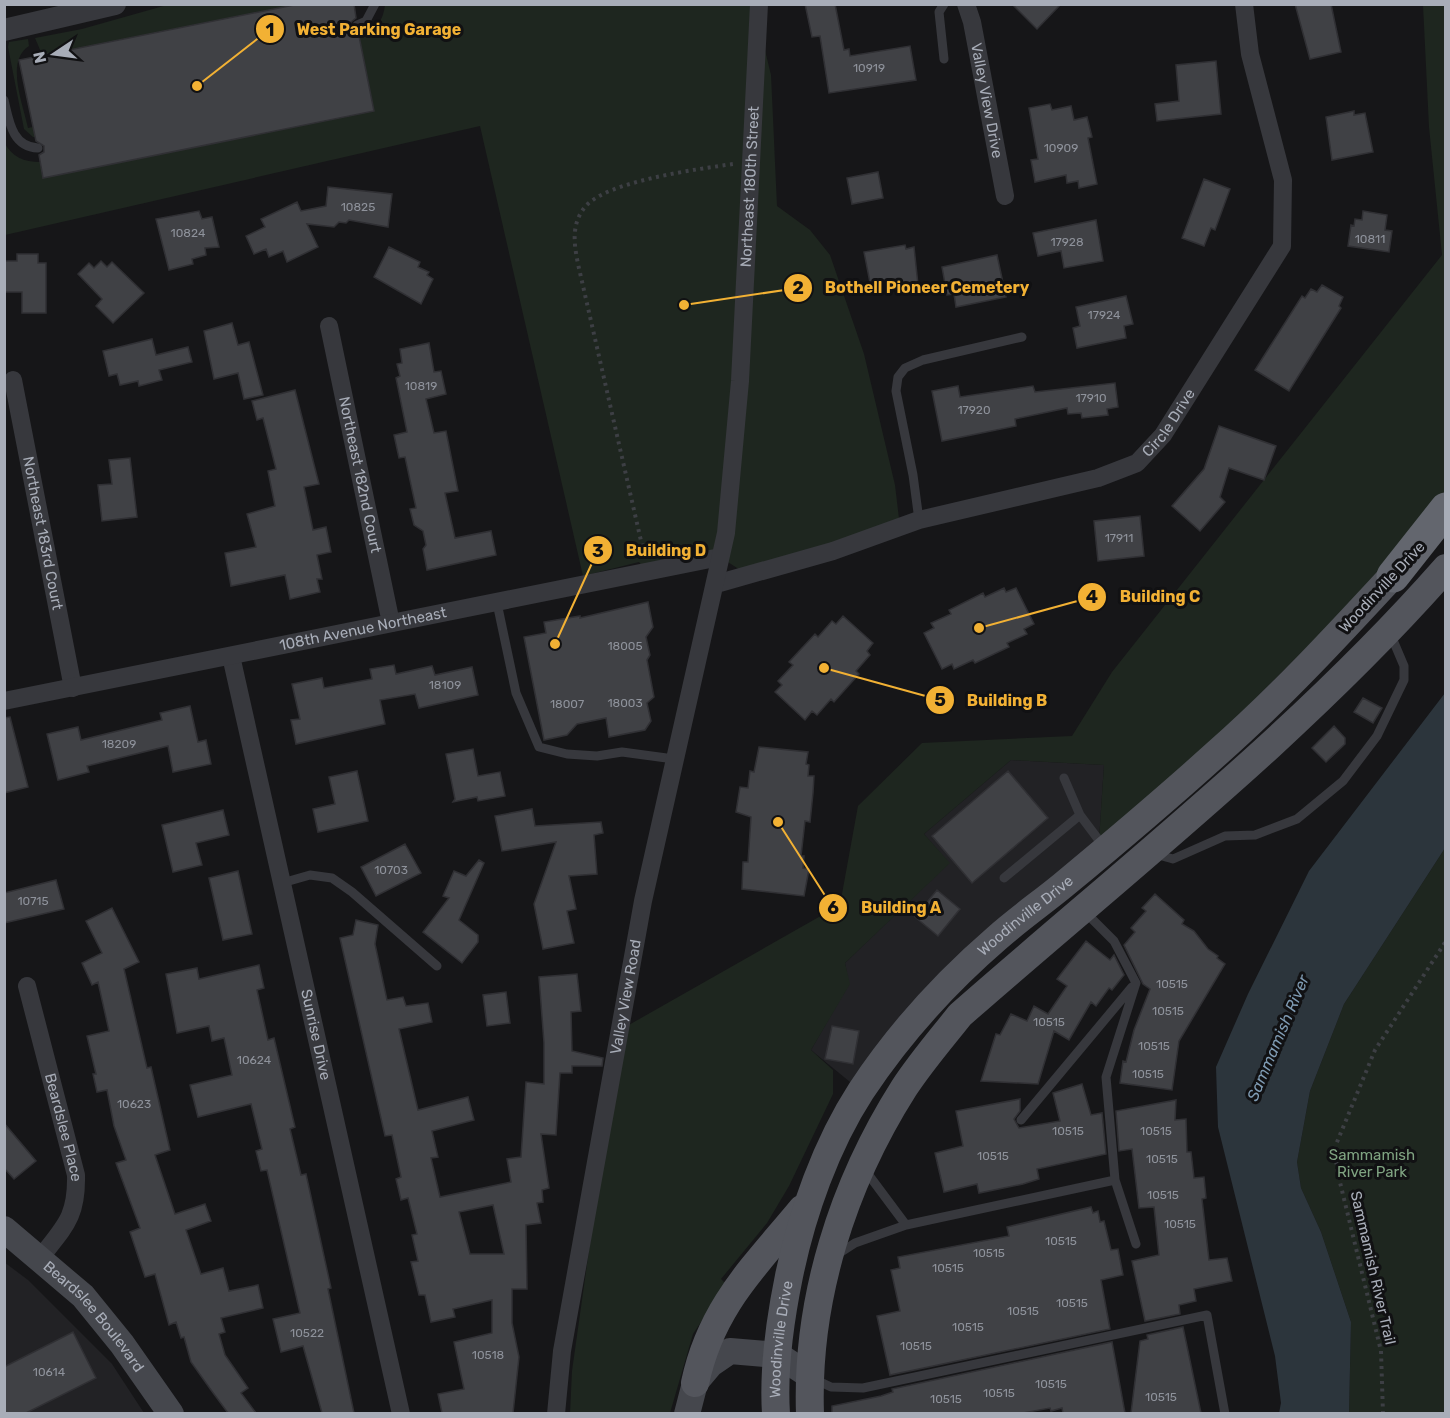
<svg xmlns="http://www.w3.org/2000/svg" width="1450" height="1418" viewBox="0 0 1450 1418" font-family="Rubik,sans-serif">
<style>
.built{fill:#222225}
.green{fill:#1e261f}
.water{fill:#2c353c}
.building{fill:#404145;stroke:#303034;stroke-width:1.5;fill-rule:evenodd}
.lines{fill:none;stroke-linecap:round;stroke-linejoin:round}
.path{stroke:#3d3f44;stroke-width:4;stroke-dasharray:3 4.5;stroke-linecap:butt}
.service{stroke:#37383d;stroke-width:9}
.minor{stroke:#37383d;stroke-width:18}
.tertiary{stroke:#37383d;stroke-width:22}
.secondary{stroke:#45474d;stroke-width:26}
.primary{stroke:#53555c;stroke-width:28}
.motorway{stroke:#63666e;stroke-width:33}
.labels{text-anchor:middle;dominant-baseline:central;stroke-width:6;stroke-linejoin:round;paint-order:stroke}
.number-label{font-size:12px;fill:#8e929b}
.street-label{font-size:15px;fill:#a8adb8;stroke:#111113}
.park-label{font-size:15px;fill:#7fa381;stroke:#111113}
.water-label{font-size:16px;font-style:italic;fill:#7f9bb3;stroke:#111113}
.leader{fill:none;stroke:#f2b134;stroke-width:2}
.callout-dot{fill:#f2b134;stroke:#111113;stroke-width:2}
.mark-label{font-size:18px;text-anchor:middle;font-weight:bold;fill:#111}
.callout-label{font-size:16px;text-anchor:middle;font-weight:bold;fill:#f2b134;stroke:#111113;stroke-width:6;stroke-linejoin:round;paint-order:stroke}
</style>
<rect width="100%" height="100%" fill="#161618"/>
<path class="built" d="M1011 760 1104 765 1098 856 1060 888 861 1091 811 1050 849 984 845 963 949 863 924 834Z
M4 1262 28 1280 112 1364 144 1413H5Z"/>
<path class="green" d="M167 5H299L39 56 41 52 35 38 82 29Z
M385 5H754L771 75 777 206 810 230 830 255 864 354 895 485 900 527 748 575 720 557 648 573 639 562 583 576 480 126 5 235 4 142C12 157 24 162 40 162L43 178 374 111 359 36C376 31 383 21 385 5Z
M1423 5H1445V509L1098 856 1104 765 1011 760 924 834 950 863 845 963 850 984 811 1050 833 1070V1094L789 1186 767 1223 721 1279 726 1284 693 1334 670 1413 570 1414 572 1371 620 1030 840 905 858 806 922 743 1072 736 1112 672 1442 255 1429 127Z
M28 39 29 46C5 61 23 104 28 128L33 127 35 137H33L24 129 8 47 9 42Z
M1445 848V1413H1349L1351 1322 1321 1232 1301 1188 1297 1162 1310 1091 1344 1004Z"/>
<path class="water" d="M1445 693V848L1344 1004 1310 1091 1297 1162 1301 1188 1321 1232 1351 1322 1349 1413H1279L1281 1403 1275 1356 1218 1127 1216 1067 1248 994 1309 871Z"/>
<path class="building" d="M299 4H354L356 18 351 22V27L358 31 374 111 43 178 39 155 44 152V146L36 141 19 60Z
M805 4H835L844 50 849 49 850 56 910 46 916 80 829 93 820 36 812 37Z
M1012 4H1061L1037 29Z
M1295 4H1331L1341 52 1310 59Z
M1216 61 1221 114 1157 121 1155 104 1179 101 1176 65Z
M1050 104 1052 110 1071 106 1074 120 1087 117 1092 137 1088 138 1097 184 1079 188 1078 181 1067 183 1066 175 1035 182 1031 160 1038 159 1029 108Z
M1354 111V115L1365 113 1373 152 1332 160 1326 117Z
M878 172 883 198 852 204 847 178Z
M1204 179 1230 189 1215 230 1211 228 1204 246 1182 238Z
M328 187 392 194 388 227 349 220 346 223 339 222 334 227 307 224 318 247 287 262 283 251 269 257 266 249 254 254 246 236 265 227 261 219 297 202 301 211 326 206Z
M199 211 202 219 212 217 219 247 205 248 206 255 192 259 193 264 169 270 156 219Z
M1363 211 1387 215 1385 230 1392 231 1389 252 1348 246 1351 225 1354 226 1355 219 1362 220Z
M1096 220 1103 261 1064 268 1061 251 1038 256 1033 233Z
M905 245 906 249 914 247 918 285 872 293 864 252Z
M389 247 420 262 418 267 429 272 427 275 433 279 421 304 374 277Z
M17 254H38V263H46V313H22V292H5L4 261H17Z
M997 255 1006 297 956 307 954 294 947 295 942 267Z
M101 261 107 267 112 262 144 293 113 323 96 306 102 299 78 274 89 263 94 268Z
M1322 285 1343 297 1339 306 1341 308 1289 391 1255 370 1302 296 1305 298 1311 289 1317 292Z
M1126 296 1133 324 1124 326 1126 338 1077 348 1073 328 1080 326 1076 307Z
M232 323 238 345 249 342 263 395 244 399 238 373 214 379 204 331Z
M152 339 156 355 188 347 192 362 159 370 162 380 139 386 138 381 120 385 117 374 109 376 103 351Z
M429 343 434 372 441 371 446 394 426 399 434 433 446 431 458 491 445 493 455 538 491 531 496 555 427 570 423 549 426 545 423 531 414 525 410 509 416 508 405 457 399 458 394 435 407 432 396 378 400 376 397 364 402 363 400 349Z
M1115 383 1118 407 1107 409 1108 415 1082 418 1081 413 1068 414 1067 408 1015 419 1016 426 942 441 932 391 958 386 960 397 1033 386 1035 392Z
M295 390 319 484 304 487 313 530 326 527 331 552 317 555 322 579H317L320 592 290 599 285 575 231 586 225 553 256 547 247 514 275 506 268 471 276 469 263 418 257 420 252 401Z
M1219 426 1276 446 1264 480 1229 468 1220 497 1225 502 1200 531 1172 506 1204 469Z
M130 458 137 517 102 521 98 485 112 484 109 460Z
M1140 516 1144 556 1098 561 1094 521Z
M1004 588 1006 592 1016 588 1034 624 1024 629 1027 634 1007 643 1009 647 975 663 973 660 954 669 952 664 942 669 924 633 934 628 931 623 951 614 949 610 983 593 985 597Z
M648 602 653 627 646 637 650 655 647 660 654 697 647 703 651 721 645 730 609 737 606 718 577 724 567 735 544 740 524 637 546 633 544 622 580 616V618Z
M843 616 873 643 867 651 870 655 856 671 859 674 834 702 831 699 817 715 812 711 805 720 775 692 782 685 778 681 793 665 789 662 815 634 818 637 832 621 836 624Z
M394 665 396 674 432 666 435 675 472 667 478 695 419 708 415 694 380 700 385 724 296 744 291 720 300 719 292 684 322 678 324 688 372 679 370 669Z
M1363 698 1382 708 1373 723 1354 712Z
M190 706 198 742 206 740 211 764 173 772 168 746 87 766 89 772 58 780 47 734 78 727 81 740 162 720 160 713Z
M10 717 28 787 4 793V718Z
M1334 726 1345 738V744L1326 762 1312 748Z
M759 747 808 752 806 764 809 765 808 776H814L813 793 810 822 805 821 801 856H804L803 868 809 869 804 896 742 889 743 862H748L751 817 736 812 740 787 748 788 750 771 754 772Z
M473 749 478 776 500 772 505 796 478 801 477 797 453 802 455 799 446 754Z
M357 771 368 821 318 832 313 809 335 804 329 777Z
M1008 771 1048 818 972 883 932 836Z
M532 809 535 826 601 822 603 833 594 835 597 874 569 876 576 909 567 911 574 943 543 949 534 904 556 842 502 851 495 816Z
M223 810 229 835 196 843 202 865 173 872 162 825Z
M405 844 421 873 376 896 361 867Z
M479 860 484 863 459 920 478 935V942L462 963 423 932 449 898 443 896 454 871 466 876Z
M238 871 252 934 223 940 209 878Z
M56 880 64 909 4 923V893Z
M937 890 960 909 938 936 915 917Z
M1155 894 1184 920 1182 924 1194 931 1208 949 1218 956 1217 958 1225 964 1179 1041 1172 1090 1120 1083 1123 1061 1126 1062 1134 1030 1150 989 1143 984 1124 945 1135 932 1131 928 1146 911 1142 908Z
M112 908 139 962 124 969 147 1068 151 1067 170 1150 155 1155 175 1214 205 1204 211 1221 186 1230 201 1274 223 1268 229 1291 258 1285 263 1308 221 1318 225 1332 219 1334 225 1355 248 1388 241 1393 256 1413H228L211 1390 191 1362 184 1337 181 1338 176 1322 169 1325 155 1274 145 1277 130 1232 140 1228 116 1163 126 1160 114 1126 107 1090 97 1092 93 1074H96L87 1036 109 1031 98 982 92 985 82 963 102 953 86 921Z
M356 920 378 925 375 944 387 1000 403 997 406 1006 428 1003 432 1022 399 1029 418 1110 468 1097 474 1120 432 1131 438 1157 431 1158 440 1197 511 1182 507 1159 521 1157 526 1082 544 1084V1043L539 977 577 974 581 1011 571 1012 572 1051 603 1058 602 1066H572V1073H560L556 1135 541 1134 549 1188 542 1190 543 1202 537 1203 541 1223 526 1225 527 1289H512V1323L519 1357 513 1413H442L438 1394 464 1389 454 1342 492 1333V1300L453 1309 455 1317 431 1322 425 1295H419L411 1262 418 1261 412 1235 417 1234 408 1198 401 1200 396 1179 401 1177 392 1135 385 1136 340 938 353 935ZM493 1205 504 1254H470L459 1212Z
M1086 941 1110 960 1114 955 1124 975 1112 990 1109 988 1096 1006 1091 1002 1069 1040 1054 1031 1038 1084 981 1081 996 1034 1000 1035 1011 1014 1027 1021 1034 1006 1048 1014 1067 986 1057 979Z
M259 965 264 988 257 990 268 1040 274 1038 295 1127 290 1129 301 1175 306 1174 331 1288 328 1289 354 1413H322L303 1346 281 1352 273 1319 300 1313 267 1170 261 1171 256 1151 262 1149 251 1104 198 1117 190 1085 232 1075 224 1038 212 1041 209 1026 177 1033 166 974 197 968 199 979Z
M506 992 510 1023 487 1026 483 995Z
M832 1026 859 1031 853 1064 825 1059Z
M1082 1084 1091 1115 1102 1113 1106 1154 1037 1169 1039 1179 1023 1184 979 1193 977 1184 944 1192 935 1153 963 1146 956 1111 1020 1099V1111L1014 1119 1019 1128 1060 1121 1053 1093Z
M1176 1100 1175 1120 1186 1119 1187 1152H1191L1194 1178 1204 1177 1206 1198 1202 1199 1209 1260 1227 1258 1232 1281 1194 1289 1196 1301 1179 1305 1180 1314 1145 1321 1132 1261 1159 1255 1154 1207 1139 1208 1132 1149 1119 1151 1116 1111Z
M4 1123 36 1161 14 1179 4 1168Z
M1091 1207 1093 1213 1098 1211 1100 1222 1104 1221 1111 1250 1118 1249 1123 1275 1101 1280 1110 1329 890 1375 877 1316 900 1311 891 1270 900 1268 898 1257 1009 1236 1007 1227Z
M1183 1327 1201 1413H1131L1140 1341 1148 1339 1147 1335Z
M73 1332 96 1378 26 1413H4V1367Z
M1112 1342 1125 1413H1063L1062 1408 1051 1411 1050 1408 1023 1413H832V1406L881 1396 893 1392 892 1389Z"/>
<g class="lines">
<path class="path" d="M644 554 578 264C574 244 571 224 585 207 606 181 699 169 733 164
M1383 1414 1381 1351 1337 1170 1335 1147 1375 1050 1446 941"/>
<path class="service" d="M944 4 939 12 944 59
M357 25 366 21 375 4
M4 100C9 121 12 147 38 148
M919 520 913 475 896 391 898 377 905 368 923 360 1022 337
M497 603 516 693 539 747 567 754 597 756 622 752 674 759
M1064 778 1080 815
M1155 854 1173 859 1225 836 1255 835 1297 819 1343 781 1377 736 1404 680V666L1390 633
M1004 878 1080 815 1104 847
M282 883 310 875 332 878 352 892 437 966
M1085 912 1114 941 1136 983 1106 1077 1115 1180 1136 1244
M1021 1120 1132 987
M865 1170 906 1225
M838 1254 855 1243 906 1225 1115 1180
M814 1379 831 1387 863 1388 1207 1315 1225 1414"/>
<g class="minor">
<path id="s1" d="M966 4 972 22 1005 196"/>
<path id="s2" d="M329 326 391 623"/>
<path id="s3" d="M13 380 73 688"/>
<path id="s4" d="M716 584 833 551 919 520 1098 478 1137 463 1163 435 1282 246 1283 180 1250 54 1244 4"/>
<path id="s5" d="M231 656 401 1414"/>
<path id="s6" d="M4 701 720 557"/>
<path id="s7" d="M27 986 76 1175C77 1217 65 1226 40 1258"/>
<path id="s8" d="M556 1414 562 1351 643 901 726 533 740 381 759 4"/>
</g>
<path class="tertiary" d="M4 30 115 4"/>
<g class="secondary">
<path id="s9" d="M4 1229 83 1296 122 1344 171 1414"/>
<path d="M687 1414 695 1383 711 1364 730 1351 778 1355 810 1376"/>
</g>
<g class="primary">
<path d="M695 1383C711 1307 754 1267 802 1209"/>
<path id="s10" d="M776 1414C773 1368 780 1320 789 1276 802 1213 826 1145 861 1091 898 1035 946 982 997 938 1017 920 1040 904 1062 886 1114 843 1166 799 1217 753 1285 693 1346 626 1407 560"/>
<path d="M810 1414C806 1299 843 1184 904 1088 921 1062 941 1039 960 1015 1125 870 1300 734 1446 568"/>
</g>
<path class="motorway" d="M1393 576 1446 509"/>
</g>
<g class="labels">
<g class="number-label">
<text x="869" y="68">10919</text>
<text x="1061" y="148">10909</text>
<text x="358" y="207">10825</text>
<text x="188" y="233">10824</text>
<text x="1370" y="239">10811</text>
<text x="1067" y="242">17928</text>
<text x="1104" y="315">17924</text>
<text x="421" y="386">10819</text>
<text x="1091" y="398">17910</text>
<text x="974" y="410">17920</text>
<text x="1119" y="538">17911</text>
<text x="625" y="646">18005</text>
<text x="445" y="685">18109</text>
<text x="625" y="703">18003</text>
<text x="567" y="704">18007</text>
<text x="119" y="744">18209</text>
<text x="391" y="870">10703</text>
<text x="33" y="901">10715</text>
<text x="1172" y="984">10515</text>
<text x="1168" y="1011">10515</text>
<text x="1049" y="1022">10515</text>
<text x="1154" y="1046">10515</text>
<text x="254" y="1060">10624</text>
<text x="1148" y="1074">10515</text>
<text x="134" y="1104">10623</text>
<text x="1068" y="1131">10515</text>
<text x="1156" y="1131">10515</text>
<text x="993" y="1156">10515</text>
<text x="1162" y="1159">10515</text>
<text x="1163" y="1195">10515</text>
<text x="1180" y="1224">10515</text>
<text x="1061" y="1241">10515</text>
<text x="989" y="1253">10515</text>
<text x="948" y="1268">10515</text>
<text x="1072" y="1303">10515</text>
<text x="1023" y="1311">10515</text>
<text x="968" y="1327">10515</text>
<text x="307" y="1333">10522</text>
<text x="916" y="1346">10515</text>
<text x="488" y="1355">10518</text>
<text x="49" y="1372">10614</text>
<text x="1051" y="1384">10515</text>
<text x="999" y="1393">10515</text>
<text x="1161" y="1397">10515</text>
<text x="946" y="1399">10515</text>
</g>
<g class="street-label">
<text stroke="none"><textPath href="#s1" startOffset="99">Valley View Drive</textPath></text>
<text stroke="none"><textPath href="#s8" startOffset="1245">Northeast 180th Street</textPath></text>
<text stroke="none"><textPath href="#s4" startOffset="490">Circle Drive</textPath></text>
<text stroke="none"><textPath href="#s2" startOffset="152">Northeast 182nd Court</textPath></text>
<text stroke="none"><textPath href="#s3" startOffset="156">Northeast 183rd Court</textPath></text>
<text transform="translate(1382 587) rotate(-47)">Woodinville Drive</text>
<text stroke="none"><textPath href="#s6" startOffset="366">108th Avenue Northeast</textPath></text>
<text stroke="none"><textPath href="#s10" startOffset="580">Woodinville Drive</textPath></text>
<text stroke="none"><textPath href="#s8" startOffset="423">Valley View Road</textPath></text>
<text stroke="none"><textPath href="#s5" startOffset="388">Sunrise Drive</textPath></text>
<text stroke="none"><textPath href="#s7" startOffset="146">Beardslee Place</textPath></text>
<text transform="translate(1373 1268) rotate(77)">Sammamish River Trail</text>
<text stroke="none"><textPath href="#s9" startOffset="126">Beardslee Boulevard</textPath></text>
<text stroke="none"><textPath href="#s10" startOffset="75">Woodinville Drive</textPath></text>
</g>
<g class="park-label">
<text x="1372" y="1155">Sammamish<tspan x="1372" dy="17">River Park</tspan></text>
</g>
<g class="water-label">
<text transform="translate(1278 1038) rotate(-67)">Sammamish River</text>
</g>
</g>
<path class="leader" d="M197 86L270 29M684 305L798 288M555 644L598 550M979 628L1092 597M824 668L940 700M778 822L833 908"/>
<g class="callout-dot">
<circle cx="197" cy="86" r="6"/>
<circle cx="684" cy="305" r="6"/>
<circle cx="555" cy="644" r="6"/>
<circle cx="979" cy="628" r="6"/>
<circle cx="824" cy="668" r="6"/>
<circle cx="778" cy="822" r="6"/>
<circle cx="270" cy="29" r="15"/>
<circle cx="798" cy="288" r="15"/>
<circle cx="598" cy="550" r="15"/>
<circle cx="1092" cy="597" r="15"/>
<circle cx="940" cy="700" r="15"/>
<circle cx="833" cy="908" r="15"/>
</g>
<g class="mark-label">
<text x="270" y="36">1</text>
<text x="798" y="294">2</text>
<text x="598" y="557">3</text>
<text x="1092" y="603">4</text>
<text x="940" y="706">5</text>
<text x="833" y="914">6</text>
</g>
<g class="callout-label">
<text x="379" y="35">West Parking Garage</text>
<text x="927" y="293">Bothell Pioneer Cemetery</text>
<text x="666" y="556">Building D</text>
<text x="1160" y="602">Building C</text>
<text x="1007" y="706">Building B</text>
<text x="901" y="913">Building A</text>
</g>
<rect width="1450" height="1418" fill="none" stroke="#a8adb8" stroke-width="12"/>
<g transform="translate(54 54) rotate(257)" stroke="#111113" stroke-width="4.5" paint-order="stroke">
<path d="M0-4.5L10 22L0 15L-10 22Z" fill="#a8adb8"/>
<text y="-9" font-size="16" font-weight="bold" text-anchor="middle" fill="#a8adb8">N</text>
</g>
</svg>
